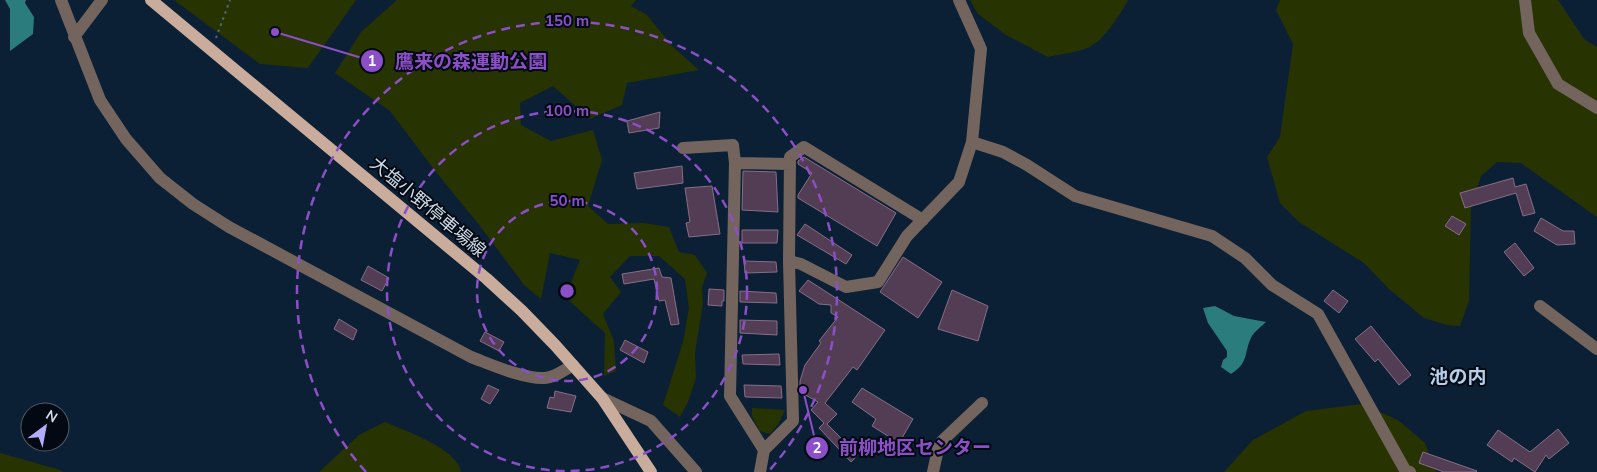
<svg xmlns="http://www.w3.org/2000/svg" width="1597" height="472" viewBox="0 0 1597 472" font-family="'Nunito Sans','Noto Sans JP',sans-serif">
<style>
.green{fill:#283302}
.water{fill:#2a7c7d}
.building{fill:#533d54;stroke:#866e87}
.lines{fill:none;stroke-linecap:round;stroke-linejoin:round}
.path{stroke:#546677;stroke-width:2;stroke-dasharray:2.5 4;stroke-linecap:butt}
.minor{stroke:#73655e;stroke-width:12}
.major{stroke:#caac9d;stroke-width:12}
.ring{fill:none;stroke:#8c4fc7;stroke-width:2.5;stroke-dasharray:9 6}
.labels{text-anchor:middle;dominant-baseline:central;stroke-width:4;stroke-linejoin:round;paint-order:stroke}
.street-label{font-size:18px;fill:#cedbe9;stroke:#030912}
.neighbourhood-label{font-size:19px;font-weight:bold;fill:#b5cfeb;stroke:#030912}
.centre{fill:#8c4fc7;stroke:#030912;stroke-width:2.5}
.ring-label{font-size:15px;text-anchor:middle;font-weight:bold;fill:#8c4fc7;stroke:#030912;stroke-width:4;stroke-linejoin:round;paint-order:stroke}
.leader{fill:none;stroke:#8c4fc7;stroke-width:2}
.callout-dot{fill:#8c4fc7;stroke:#030912;stroke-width:2}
.mark-label{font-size:15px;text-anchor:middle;font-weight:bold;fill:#fff}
.callout-label{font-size:19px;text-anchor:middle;font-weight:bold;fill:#8c4fc7;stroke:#030912;stroke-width:4;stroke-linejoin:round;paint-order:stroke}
</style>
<rect width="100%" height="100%" fill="#0b2034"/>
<path class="green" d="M174 0H356L308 68 260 64Z
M397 0H636L631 6 647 15 673 47 699 70 627 83 622 105 590 119 553 86 520 103 521 125 551 141 593 130 602 160 588 206 608 224 643 223 669 227 679 252 695 255 707 273 702 287 703 304 695 353 696 378 688 402 680 417 663 405 683 342 689 308 685 279 659 256H630L610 277 621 292 603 314 614 341 616 371 604 376 605 333 565 297 580 260 550 253 541 299 525 286 480 226 436 172 390 111 335 73 361 32Z
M970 0H1128C1120 15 1103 42 1087 48 1075 53 1061 54 1048 57L1006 35 978 14Z
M1280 0H1558L1584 39 1597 47V217L1521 163 1497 162 1481 176 1471 208 1469 301 1460 326 1447 325 1424 318 1389 289 1364 263 1299 222 1280 203 1267 157 1280 137 1293 44 1276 10Z
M1362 404 1398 420 1425 443 1436 472H1224L1253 440 1306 411Z
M752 408 785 410 779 423 770 434 759 431 752 416Z
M385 422C405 431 457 448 461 472H319L359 435Z
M0 453 57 469 64 472H0Z"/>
<path class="water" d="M5 0H26L25 3 34 17 33 34 10 51V9Z
M1215 306 1234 316 1266 322C1262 326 1255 331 1252 336 1243 353 1250 362 1231 374L1221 367 1223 360 1227 357V351L1208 323 1203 308Z"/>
<path class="building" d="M660 112 659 128 629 133 627 121Z
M804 157 896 213 877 246 798 198V195L812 173 798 164V161Z
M682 166 683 183 637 189 634 173Z
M743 171 776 172 778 212 742 210Z
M1513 178 1515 187 1526 184 1535 213 1523 216 1516 193 1465 208 1460 193Z
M712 186 720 234 689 237 686 223 690 222 685 188Z
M1452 216 1466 224 1459 235 1445 226Z
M1541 218 1563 231H1574L1575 244 1557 245 1534 231Z
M805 224 852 255 846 264 797 235Z
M742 230H778L777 243H742Z
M1515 243 1534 268 1524 276 1504 252Z
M903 257 942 282 918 318 880 292Z
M744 261 776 262 777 272 745 273Z
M368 266 389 278 382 291 361 280Z
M659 268 662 277 671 278 679 324 671 325 665 300 659 301 654 279 624 284 622 274Z
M808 280 885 330 857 370 853 367 825 403 837 414 827 424 858 455 851 462 819 428 824 423 811 410 818 402 800 392V381L805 365 821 343 819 341 838 317 831 313V305L819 304 799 291Z
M709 289 724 290V301H722V306L708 305Z
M952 290 988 306 978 341 938 329Z
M1333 290 1348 301 1339 313 1324 301Z
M740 291 776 293 777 303 740 302Z
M339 319 357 330 353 340 334 329Z
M740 320 777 321V335L740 333Z
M1371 326 1411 375 1399 385 1378 359 1375 362 1355 339Z
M485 332 504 342 499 351 480 341Z
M625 340 648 352 644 363 620 350Z
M779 354 780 365 743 364 742 355Z
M488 385 499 390 490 404 481 399Z
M744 385 781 386 782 398 745 397Z
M862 388 913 419 899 443 872 426 876 419 852 402Z
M555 391 576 396 571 412 547 408 550 397 554 398Z
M1558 429 1569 443 1549 459 1546 455 1535 472 1514 458 1512 462 1487 445 1498 430 1530 452Z
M1423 452 1477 471 1476 472H1444L1419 463Z"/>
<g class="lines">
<path class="path" d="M216 38 230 0"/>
<path class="minor" d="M61 0 100 100 126 139 160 178 193 204 229 227 471 357C490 364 523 379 544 378 554 378 564 370 573 365
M1525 0 1529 33 1558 84 1597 108
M74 37 102 0
M972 142 1003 152 1027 165 1075 196 1212 236 1245 258 1272 285 1318 314 1405 470 1410 472
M683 148 733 145 735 163 730 396 764 450
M735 163 790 164
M789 261 790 157 804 147 923 220
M1540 306 1597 349
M602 398 651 421 696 472
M760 472 764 450 793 421 789 261 801 264 846 287 878 282 907 236 959 182 972 142 981 49 959 0
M933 472 938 449 942 441 982 403"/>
<path class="major" d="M151 0 487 279 522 311 555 345 602 398 651 472"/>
</g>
<g class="ring">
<circle cx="567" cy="291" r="90"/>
<circle cx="567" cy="291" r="180"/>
<path d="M366 472A270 270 0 1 1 768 472"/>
</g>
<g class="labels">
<g class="street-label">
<text transform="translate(428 207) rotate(40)">大塩小野停車場線</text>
</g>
<g class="neighbourhood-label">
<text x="1458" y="377">池の内</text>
</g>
</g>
<circle cx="567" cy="291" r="8" class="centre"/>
<g class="ring-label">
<text x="567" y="26">150 m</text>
<text x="567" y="116">100 m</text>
<text x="567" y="206">50 m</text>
</g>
<path class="leader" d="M275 32L372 61M803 390L817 448"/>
<g class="callout-dot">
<circle cx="275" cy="32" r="5"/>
<circle cx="803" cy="390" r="5"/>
<circle cx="372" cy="61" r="12"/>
<circle cx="817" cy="448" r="12"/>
</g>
<g class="mark-label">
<text x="372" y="66">1</text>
<text x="817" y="453">2</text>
</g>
<g class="callout-label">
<text x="471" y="68">鷹来の森運動公園</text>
<text x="915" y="454">前柳地区センター</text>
</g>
<g transform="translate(45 427) rotate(32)"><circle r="24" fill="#030912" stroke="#545d68"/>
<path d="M0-4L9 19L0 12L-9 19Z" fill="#b3adf9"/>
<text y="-8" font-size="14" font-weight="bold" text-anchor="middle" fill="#cedbe9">N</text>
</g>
</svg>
